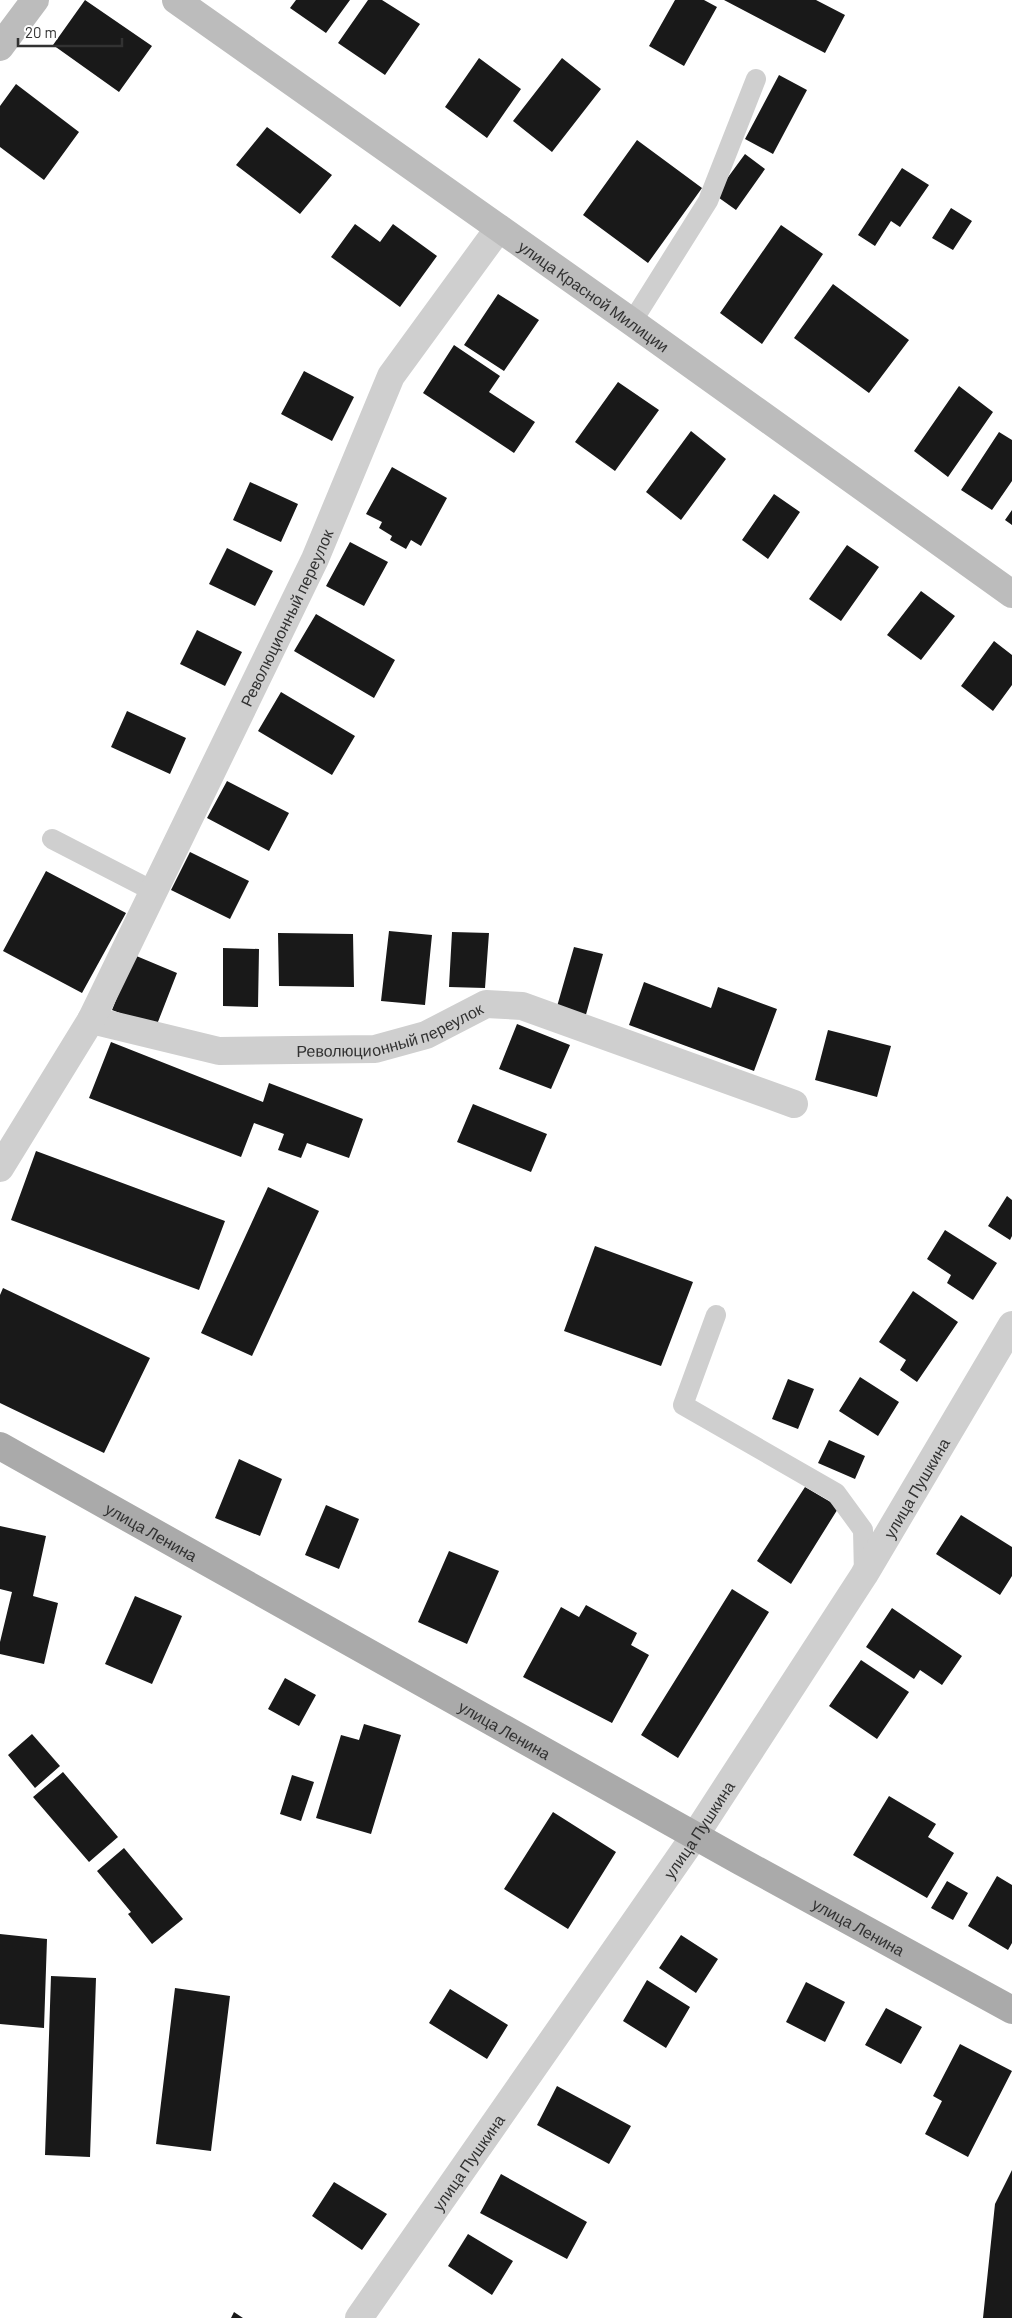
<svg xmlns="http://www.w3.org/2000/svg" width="1012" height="2318" viewBox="0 0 1012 2318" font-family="Barlow,sans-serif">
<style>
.building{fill:#191919}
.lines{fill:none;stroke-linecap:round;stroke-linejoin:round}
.lane{stroke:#cfcfcf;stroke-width:20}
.street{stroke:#cfcfcf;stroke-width:28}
.secondary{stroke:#bcbcbc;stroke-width:28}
.primary{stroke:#aaa;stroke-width:28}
.labels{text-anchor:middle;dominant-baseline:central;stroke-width:5;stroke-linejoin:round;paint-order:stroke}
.street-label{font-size:16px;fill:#323232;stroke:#fff}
</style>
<rect width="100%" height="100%" fill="#fff"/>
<path class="building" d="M85 0 152 46 119 92 53 45Z
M296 0H350L326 33 290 8Z
M368 0H382L420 24 385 75 338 43Z
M675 0H704L717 7 684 66 649 46Z
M724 0H816L845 15 825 53Z
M479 58 521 89 487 138 445 107Z
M562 58 601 89 552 152 513 121Z
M779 75 807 90 773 154 745 139Z
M16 84 79 132 44 180 0 147V106Z
M267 127 332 175 300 214 236 165Z
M637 140 702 188 648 263 583 215Z
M745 154 765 169 736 210 715 195Z
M902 168 929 185 900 227 891 221 875 246 858 235Z
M951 208 972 221 953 250 932 238Z
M355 224 380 242 393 224 437 256 400 307 331 257Z
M781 225 823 254 762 344 720 313Z
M833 284 909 340 869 393 794 338Z
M498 294 539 320 504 371 464 345Z
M454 345 500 376 489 392 535 422 514 453 423 393Z
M304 371 354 397 332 441 281 414Z
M618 382 659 410 615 471 575 442Z
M959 386 993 412 948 477 914 451Z
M691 431 726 459 681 520 646 492Z
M999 432 1012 440V481L992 510 961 490Z
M392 467 447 498 421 546 411 540 406 549 390 540 392 536 379 528 382 522 366 514Z
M250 482 298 504 281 542 233 520Z
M774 494 800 512 768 559 742 540Z
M1012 510V525L1005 520Z
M350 542 388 562 364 606 326 586Z
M847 545 879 567 841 621 809 599Z
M227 548 273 571 255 606 209 584Z
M921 591 955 616 921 660 887 635Z
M316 614 395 660 374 698 294 651Z
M197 630 242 652 225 686 180 664Z
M994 641 1012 655V685L993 711 961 686Z
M281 692 355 736 332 775 258 731Z
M127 711 186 738 170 774 111 747Z
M227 781 289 813 269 851 207 818Z
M190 852 249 881 230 919 171 890Z
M46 871 126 913 82 993 3 951Z
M389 931 432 935 425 1005 381 1001Z
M452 932 489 933 485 988 449 987Z
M278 933 353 934 354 987 279 986Z
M574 947 603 954 585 1018 556 1010Z
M223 948 259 949 258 1007 223 1006Z
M134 955 177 973 156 1027 112 1010Z
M644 982 711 1008 718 987 777 1009 754 1071 629 1025Z
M517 1024 570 1045 551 1089 499 1069Z
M828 1030 891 1046 877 1097 815 1080Z
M111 1042 263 1102 269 1083 363 1119 349 1158 307 1143 301 1158 278 1150 284 1134 254 1123 241 1157 89 1098Z
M473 1104 547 1134 531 1172 457 1142Z
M36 1151 225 1221 199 1290 11 1220Z
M268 1187 319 1211 252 1356 201 1333Z
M1007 1196 1012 1200V1236L1010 1240 988 1226Z
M945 1230 997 1263 973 1300 947 1283 951 1275 927 1259Z
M595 1246 693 1282 661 1366 564 1331Z
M3 1288 150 1358 104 1453 0 1403V1295Z
M913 1291 958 1322 917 1382 900 1370 906 1360 879 1342Z
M860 1377 899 1402 878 1436 839 1411Z
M788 1379 814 1389 798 1429 772 1419Z
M829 1440 865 1456 855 1479 818 1463Z
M239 1459 282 1479 260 1536 215 1518Z
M805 1487 839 1507 791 1584 757 1561Z
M326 1505 359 1519 339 1569 305 1555Z
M961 1515 1012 1547V1576L1000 1595 936 1554Z
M0 1526 46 1536 33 1596 58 1603 44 1664 0 1654V1642L12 1592 0 1589Z
M449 1551 499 1571 467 1644 418 1622Z
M732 1589 769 1612 678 1758 641 1735Z
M135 1596 182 1616 152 1684 105 1664Z
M586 1605 637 1633 631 1645 649 1655 612 1723 523 1677 561 1607 579 1617Z
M892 1608 962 1656 942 1685 920 1670 914 1679 866 1647Z
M861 1660 909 1692 877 1739 829 1706Z
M285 1678 316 1695 299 1726 268 1709Z
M364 1724 401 1735 371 1834 316 1818 341 1735 359 1740Z
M32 1734 60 1766 35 1788 8 1755Z
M63 1772 118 1837 89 1862 33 1797Z
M292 1775 314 1782 301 1821 280 1814Z
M889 1796 936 1824 928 1837 954 1853 927 1898 853 1855Z
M553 1812 616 1852 568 1929 504 1889Z
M124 1848 183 1919 152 1944 128 1914 131 1912 97 1871Z
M997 1876 1012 1885V1943L1008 1950 968 1926Z
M947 1881 968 1893 953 1920 931 1908Z
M0 1934 47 1939 44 2028 0 2024Z
M681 1935 718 1959 696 1993 659 1968Z
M51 1976 96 1978 90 2157 45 2155Z
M647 1980 690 2007 666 2048 623 2021Z
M806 1982 845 2002 825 2042 786 2022Z
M175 1988 230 1996 211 2151 156 2144Z
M450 1989 508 2025 487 2059 429 2023Z
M886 2008 922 2027 901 2064 865 2045Z
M960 2044 1012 2071 968 2157 925 2134 942 2101 933 2096Z
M557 2086 631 2126 609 2164 537 2125Z
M1012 2170V2318H983L995 2204Z
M501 2174 587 2222 567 2259 480 2213Z
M334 2182 387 2214 362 2250 312 2216Z
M468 2234 513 2261 492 2295 448 2266Z
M234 2312 243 2318H231Z"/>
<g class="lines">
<path class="lane" d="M632 322 708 201 756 79
M52 839 153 891
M716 1315 683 1405 836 1493 863 1530 864 1575"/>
<g class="street">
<path id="s1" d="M91 1020 219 1051 375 1049 426 1035 486 1004 522 1006 794 1104"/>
<path id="s2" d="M0 1168 91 1020 315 559 391 376 499 228"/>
<path id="s3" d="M359 2318 696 1834 864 1575 1012 1325"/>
</g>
<g class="secondary">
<path id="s4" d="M176 0 632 322 1012 594"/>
<path d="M0 47 35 0"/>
</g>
<path class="primary" id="s5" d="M0 1446 740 1861 1012 2010"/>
</g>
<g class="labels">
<g class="street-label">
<text stroke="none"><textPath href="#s4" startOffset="512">улица Красной Милиции</textPath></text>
<text stroke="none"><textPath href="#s2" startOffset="621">Революционный переулок</textPath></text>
<text stroke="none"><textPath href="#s1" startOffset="306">Революционный переулок</textPath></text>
<text stroke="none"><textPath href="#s3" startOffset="1000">улица Пушкина</textPath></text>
<text stroke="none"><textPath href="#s5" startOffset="174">улица Ленина</textPath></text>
<text stroke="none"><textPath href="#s5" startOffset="579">улица Ленина</textPath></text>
<text stroke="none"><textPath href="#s3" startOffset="595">улица Пушкина</textPath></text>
<text stroke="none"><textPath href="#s5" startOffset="984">улица Ленина</textPath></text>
<text stroke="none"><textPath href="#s3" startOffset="190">улица Пушкина</textPath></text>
</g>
</g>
<path d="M18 38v8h104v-8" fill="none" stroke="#323232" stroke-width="2.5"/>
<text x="25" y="38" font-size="15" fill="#323232" stroke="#ffffff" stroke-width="4" paint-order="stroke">20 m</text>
</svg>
